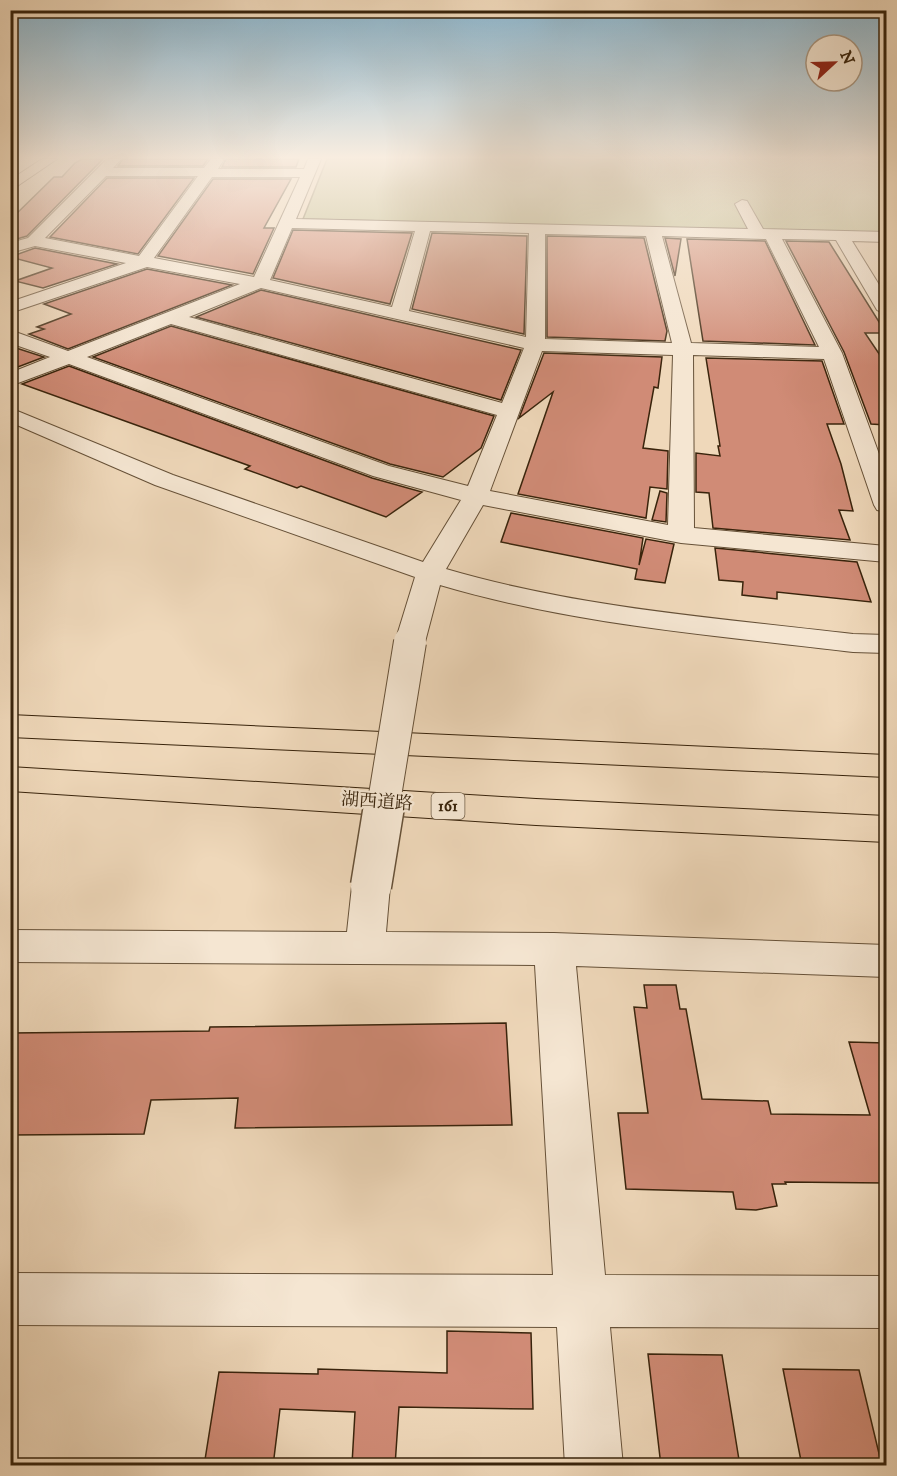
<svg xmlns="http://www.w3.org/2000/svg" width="897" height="1476" viewBox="0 0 897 1476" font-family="'IM FELL DW Pica','Noto Serif JP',serif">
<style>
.green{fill:#bebd8c;stroke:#7c704c;stroke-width:1.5}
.building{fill:#d08b76;stroke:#39240c;stroke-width:1.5}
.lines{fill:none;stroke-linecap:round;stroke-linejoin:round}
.minor-casing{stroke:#665138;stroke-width:2}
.major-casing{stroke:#39240c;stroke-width:2}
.highway-casing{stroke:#39240c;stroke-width:2}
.minor{fill:#f5e6d2;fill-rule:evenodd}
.major{fill:#efd8ba;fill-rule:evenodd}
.highway{fill:#efd8ba;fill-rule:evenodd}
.minor-bridge-far1-casing{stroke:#665138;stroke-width:34;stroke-linecap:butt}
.minor-bridge-casing{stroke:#665138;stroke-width:43;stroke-linecap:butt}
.minor-bridge-far1{stroke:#f5e6d2;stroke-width:32}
.minor-bridge{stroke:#f5e6d2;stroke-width:40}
.labels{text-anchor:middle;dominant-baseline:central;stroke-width:4.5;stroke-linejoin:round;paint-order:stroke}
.shield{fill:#f5e6d2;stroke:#715e47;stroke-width:1.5}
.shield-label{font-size:16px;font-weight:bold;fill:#39240c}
.street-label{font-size:18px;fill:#39240c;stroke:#f5e6d2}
</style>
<rect width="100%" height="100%" fill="#efd8ba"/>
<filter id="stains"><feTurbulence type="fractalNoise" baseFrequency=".00333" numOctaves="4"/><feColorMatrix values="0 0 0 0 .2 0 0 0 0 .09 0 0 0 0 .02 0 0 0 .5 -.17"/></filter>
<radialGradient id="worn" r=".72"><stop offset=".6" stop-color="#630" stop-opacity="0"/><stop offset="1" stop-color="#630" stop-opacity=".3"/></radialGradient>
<path class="green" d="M327 159H886V236L882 233 303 219Z"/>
<path class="building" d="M82 159H103L27 236 10 241V220L54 177H62L75 163Z
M123 159H208L203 166H118Z
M226 159H299L296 167H222Z
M107 178H194L138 254 50 237Z
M213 179H291L264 228H274L253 274 158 256Z
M293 230 412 233 390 304 273 278Z
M432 233 527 236 524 334 412 309Z
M547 236 644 238 667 331 665 341 547 337Z
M665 238 681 239 675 276Z
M687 239 765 241 815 345 703 341Z
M786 241 829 242 886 333H865L886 364V425L871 424 844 352Z
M35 248 117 264 43 288 15 281 52 268 10 257Z
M147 269 232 285 68 349 29 334 44 329 37 327 71 314 44 304Z
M261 290 521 350 501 400 196 317Z
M171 326 494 416 481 448 443 477 390 464 93 357Z
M10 346 44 357 10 370Z
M544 353 662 357 658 388 654 387 643 448 668 451 667 489 650 487 646 518 518 494 553 392 519 418Z
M706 358 822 361 844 424H827L841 464 853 511 839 510 850 540 713 528 709 493 696 492V453L720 456 718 446H720Z
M69 366 372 478 422 492 386 517 301 486 297 488 245 469 250 466 22 384Z
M660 491 667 493 666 522 652 520Z
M511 513 643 538 639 565 646 539 674 544 665 583 635 579 637 569 501 542Z
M715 548 857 562 871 602 777 592V599L742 595 743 582 719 580Z
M644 985H676L680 1009H686L702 1099 768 1101 771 1114 870 1115 849 1042 886 1043V1183L785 1182 786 1184H772L777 1206 756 1210 736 1209 733 1192 626 1189 618 1113H648L634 1007 647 1008Z
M506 1023 512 1125 235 1128 238 1098 151 1100 144 1134 10 1135V1033L209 1031 210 1027Z
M447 1331 531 1333 533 1409 399 1407 395 1466 352 1464 355 1412 280 1409 273 1466H204L219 1372 318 1374V1369L447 1373Z
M648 1354 722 1355 740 1466H661Z
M783 1369 859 1370 882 1466H802Z"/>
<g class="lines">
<defs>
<path id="minor" d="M107 159H121L113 168H204L211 159H224L218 169H304L308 159H321L296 219 748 229 735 204 742 200 747 201 763 229 886 232V242L852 241 886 296V315L877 310 836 240 782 239 842 353 886 473V512L877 510 874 505 824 359 693 355 694 528 886 546V562L681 543 483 505 446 569C579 608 716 618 853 634L886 635V653L853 652C714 635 575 625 440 585L425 642 420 648 410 651 400 648 395 642 415 577 155 485 10 422V408L173 475 423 562 461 500 373 476 69 364 10 386V373L50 357 10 343V330L68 351 240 284 147 267 10 313V302L126 263 35 246 10 253V243L28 238ZM106 176H198L139 256 45 238ZM212 177H300L254 277 154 258ZM292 228 415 231 392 307 270 280ZM430 231 529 233 526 337 409 311ZM545 234 646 236 672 343 545 339ZM662 236 766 239 819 347 691 343ZM261 288 524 348 502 403 189 317ZM171 324 497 415 468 486 389 466 87 357ZM542 351 673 355 668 525 490 491Z
M371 872 384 876 390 886 386 932 554 933 886 945V977L576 966 605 1275 886 1276V1328L610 1327 623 1466H565L557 1327 10 1325V1273L553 1275 535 965 10 962V930L347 932 352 886 358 876Z"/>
<path id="major" d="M42 159H57L10 191V180Z"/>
<path id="highway" d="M10 715 886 755V777L10 737Z
M10 767 536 799 886 816V842L536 825 10 791Z"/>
</defs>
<use href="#minor" class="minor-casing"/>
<use href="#major" class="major-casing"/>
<use href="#highway" class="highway-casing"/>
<use href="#minor" class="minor"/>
<use href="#major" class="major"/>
<use href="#highway" class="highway"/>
<defs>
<path id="minor-bridge-far1" d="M383 808 410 642"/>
<path id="minor-bridge" d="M371 886 384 806"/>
</defs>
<use href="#minor-bridge-far1" class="minor-bridge-far1-casing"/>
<use href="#minor-bridge" class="minor-bridge-casing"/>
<use href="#minor-bridge-far1" class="minor-bridge-far1"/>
<use href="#minor-bridge" class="minor-bridge"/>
</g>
<linearGradient id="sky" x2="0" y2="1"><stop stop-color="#89b6d0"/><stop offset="0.43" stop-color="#f8ede0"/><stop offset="1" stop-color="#f8ede0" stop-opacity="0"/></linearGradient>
<rect width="897" height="366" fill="url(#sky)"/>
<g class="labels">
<rect class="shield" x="431.5" y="793" width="33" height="26" rx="4.5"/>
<g class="shield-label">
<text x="448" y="806">161</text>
</g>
<g class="street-label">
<text transform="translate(377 802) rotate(4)">湖西道路</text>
</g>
</g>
<rect width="897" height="1476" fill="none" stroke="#efd8ba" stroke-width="36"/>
<rect x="12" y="12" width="873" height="1452" fill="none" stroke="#39240c" stroke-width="3"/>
<rect x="18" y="18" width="861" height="1440" fill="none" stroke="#39240c" stroke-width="1.5"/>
<g transform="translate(834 63) rotate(68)"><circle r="28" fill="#f5e6d2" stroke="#aa9883" stroke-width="1.5"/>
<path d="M0-4.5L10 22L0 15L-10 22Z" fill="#8f2418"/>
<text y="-9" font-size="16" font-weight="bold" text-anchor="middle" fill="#39240c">N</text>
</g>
<rect width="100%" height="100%" filter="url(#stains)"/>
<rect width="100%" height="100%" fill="url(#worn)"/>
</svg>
